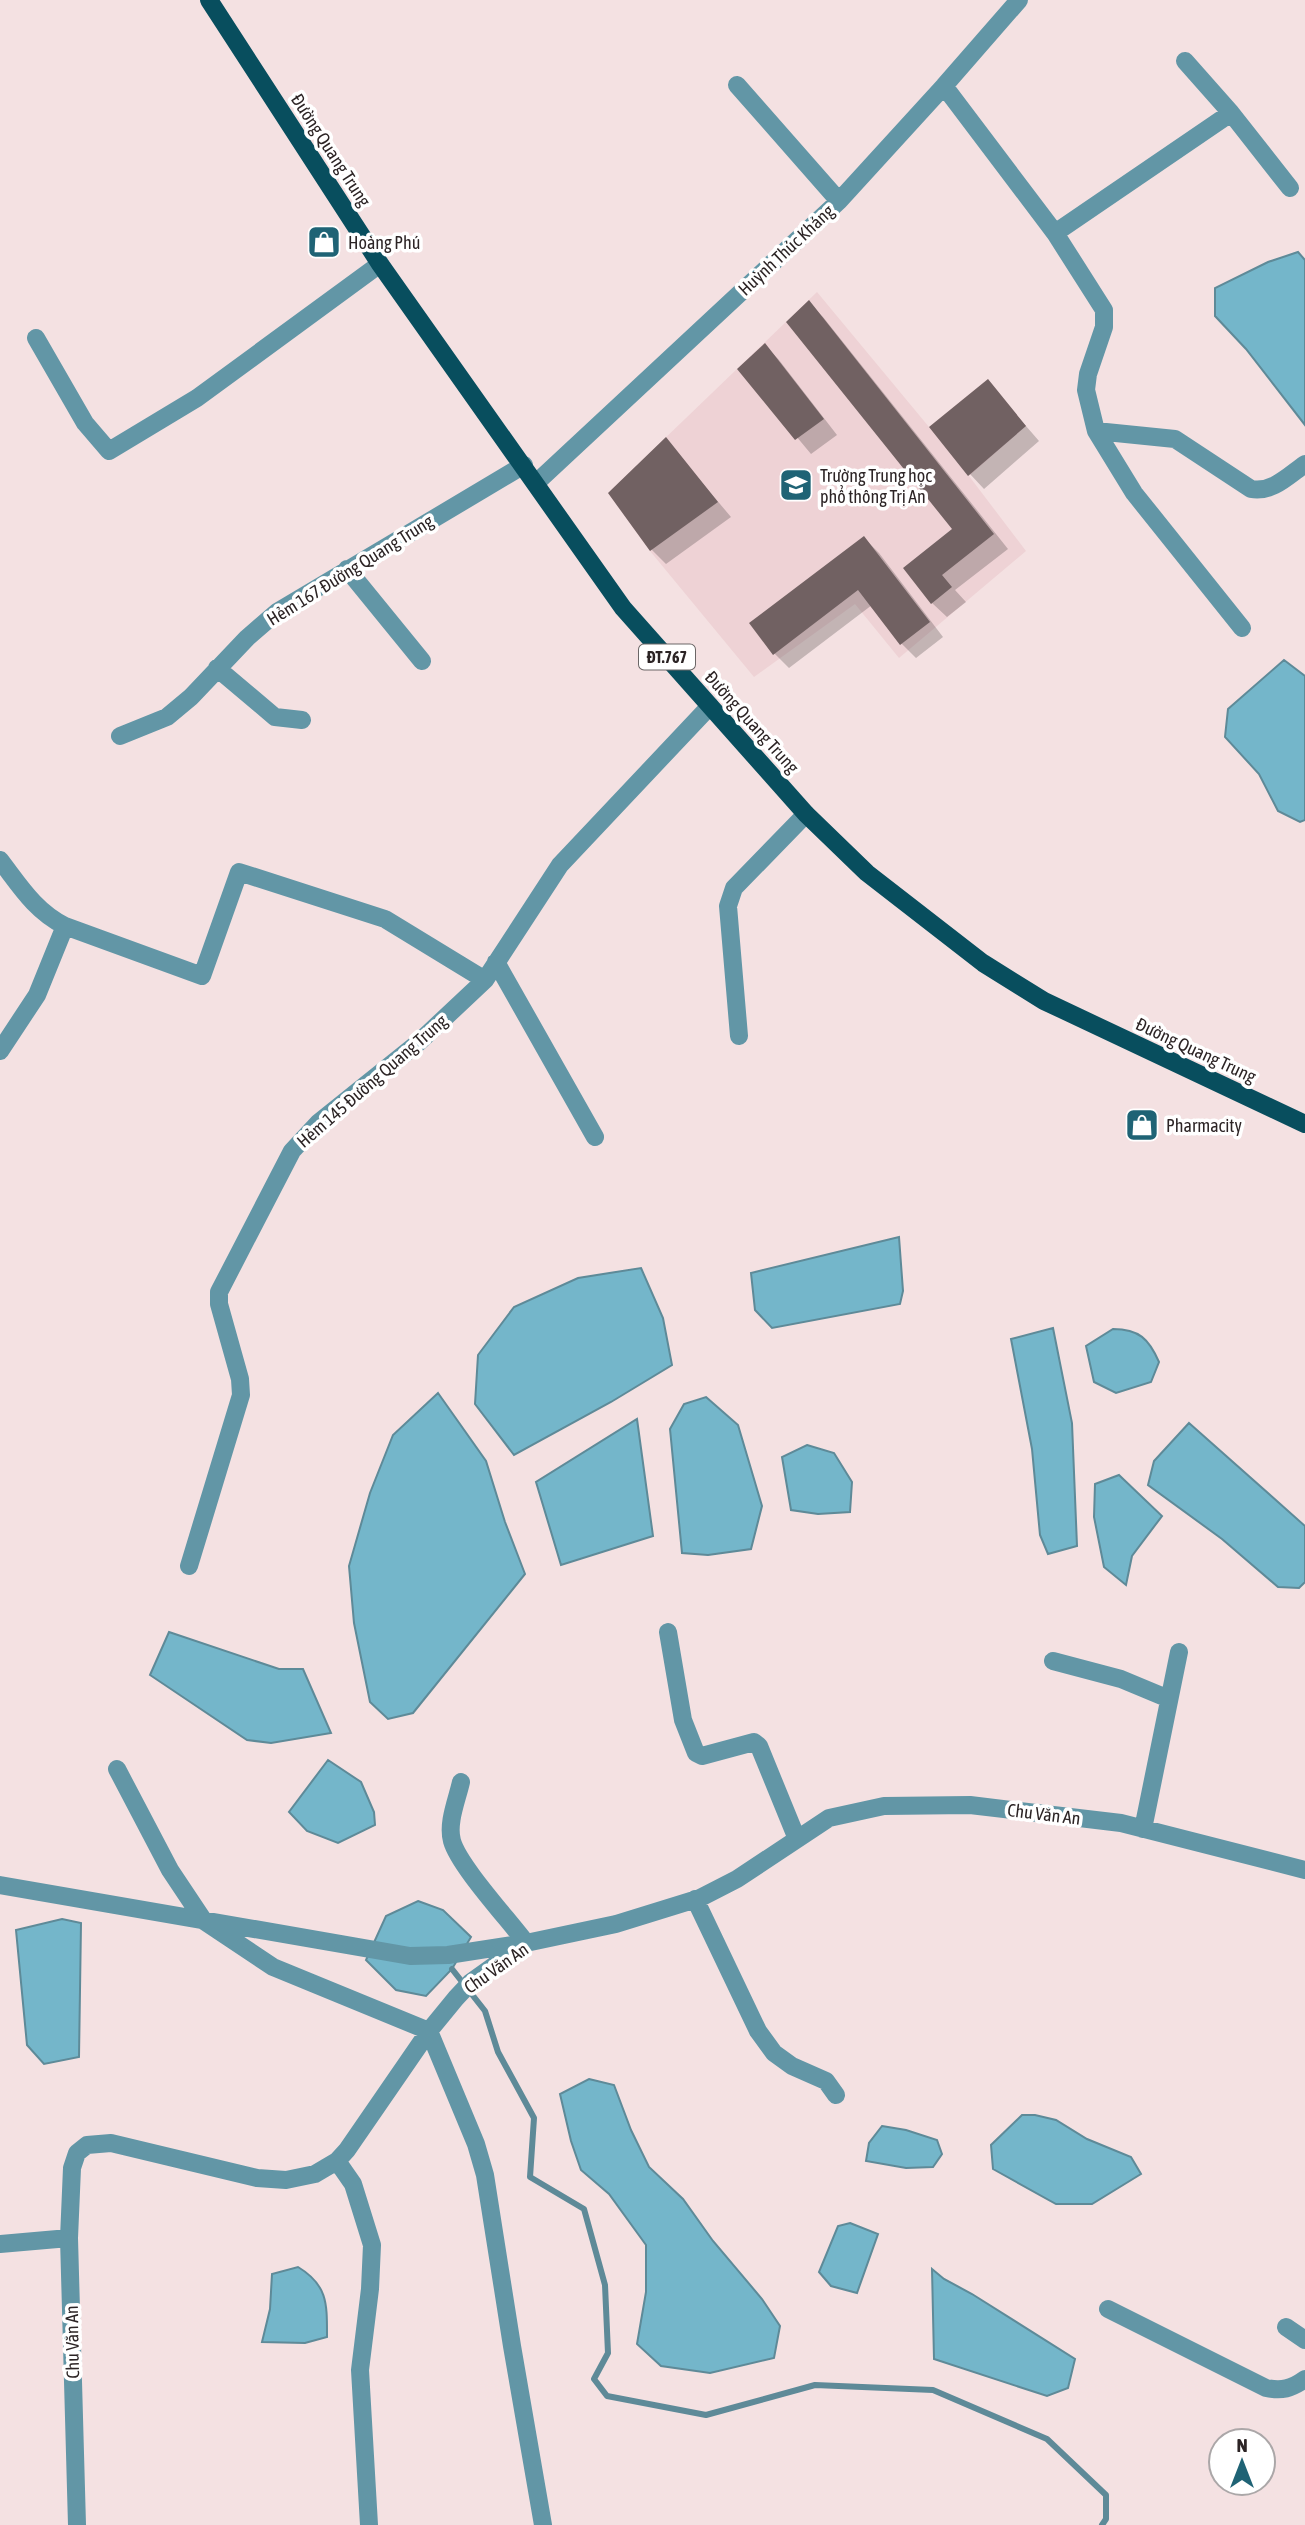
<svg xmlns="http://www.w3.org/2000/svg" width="1305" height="2525" viewBox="0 0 1305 2525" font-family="'Asap Condensed',sans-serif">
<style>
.built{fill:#eed2d5}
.water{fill:#74b6ca;stroke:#5e8a98;stroke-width:2}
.shadow{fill:#0003}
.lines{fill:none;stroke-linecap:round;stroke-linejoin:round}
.stream{stroke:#5e8a98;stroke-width:6}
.building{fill:#716162}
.minor{stroke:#6296a6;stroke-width:18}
.major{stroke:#084e5e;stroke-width:18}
.labels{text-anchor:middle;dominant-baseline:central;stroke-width:7;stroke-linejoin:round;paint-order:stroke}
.shield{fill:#fff;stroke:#6b6666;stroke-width:2}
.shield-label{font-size:16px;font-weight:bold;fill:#2c2425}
.street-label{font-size:18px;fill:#2c2425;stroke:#fff}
.poi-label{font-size:18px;fill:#2c2425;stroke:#fff;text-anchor:start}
</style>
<rect width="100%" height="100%" fill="#f4e1e2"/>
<path class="built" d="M817 292 929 427 988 379 1026 426 969 476 1026 551 899 658 855 604 754 677 650 551 608 493Z"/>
<path class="water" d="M1298 252 1305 260V425L1246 349 1215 316V288L1268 262Z
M1284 660 1305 676V820L1300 822 1278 811 1259 774 1225 737 1228 709Z
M899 1237 903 1291 900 1304 772 1328 755 1310 751 1273Z
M641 1268 663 1318 672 1365 611 1402 514 1455 475 1404 478 1355 514 1307 578 1278Z
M1053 1328 1072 1423 1077 1546 1048 1554 1040 1535 1032 1449 1011 1339Z
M1113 1329C1139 1329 1149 1339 1159 1362L1151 1382 1116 1393 1094 1382 1086 1346Z
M438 1393 486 1461 505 1522 525 1574 413 1713 388 1719 370 1702 354 1623 349 1566 370 1493 393 1435Z
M706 1397 738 1425 762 1506 751 1549 708 1555 682 1553 670 1429 684 1404Z
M637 1419 653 1536 561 1565 536 1482Z
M1189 1423 1305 1526V1582L1299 1588 1278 1587 1222 1539 1148 1485 1154 1461Z
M807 1445 834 1453 852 1482 850 1512 818 1514 791 1510 782 1457Z
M1119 1475 1162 1516 1132 1556 1126 1585 1104 1567 1094 1517 1095 1484Z
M169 1632 279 1669H303L331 1733 271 1743 247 1740 150 1675Z
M328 1760 361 1782 374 1812 375 1825 338 1843 307 1831 289 1812Z
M418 1901 443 1910 471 1937 452 1969 426 1996 396 1990 366 1960 386 1916Z
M62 1919 81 1923 79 2057 44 2064 27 2045 16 1930Z
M589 2079 614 2085 631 2130 649 2167 683 2199 713 2241 762 2299 780 2326 774 2358 710 2373 661 2366 637 2344 646 2292V2245L609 2194 581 2170 571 2141 560 2094Z
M1022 2115H1035L1056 2120 1087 2139 1131 2157 1141 2174 1092 2204H1056L993 2169 991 2145Z
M882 2126 906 2130 937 2140 942 2154 933 2167 906 2168 866 2161 869 2143Z
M850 2223 878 2234 857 2293 831 2286 819 2272 838 2226Z
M298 2267C328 2285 327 2304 327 2337L305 2343 262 2342 270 2309 272 2274Z
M932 2269 944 2279 972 2294 1075 2359 1068 2388 1047 2396 934 2359Z"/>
<path class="shadow" d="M809 303 823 317 1008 549 955 590 966 602 947 617 932 603 955 530Z
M765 345 779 360 837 435 811 454 740 369Z
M988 382 1039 441 984 489 970 474Z
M666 440 731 517 666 564 652 550Z
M864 538 879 553 943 637 916 658 901 643 872 605 789 668 774 653Z"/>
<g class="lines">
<path class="stream" d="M452 1969 485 2011 498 2052 534 2118 530 2177 584 2209 605 2285 608 2353 594 2379 607 2396 706 2415 815 2385 933 2390 1047 2439 1106 2495V2519L1102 2525"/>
</g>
<path class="building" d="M809 300 994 534 942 575 952 587 931 604 903 568 952 529 786 322Z
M765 343 824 419 795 440 737 369Z
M988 379 1026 426 968 476 929 427Z
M666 437 718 502 650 551 608 493Z
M864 536 930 622 900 645 858 590 773 655 749 623Z"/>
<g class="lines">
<path class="minor" d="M1185 61 1231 113 1290 188
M737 85 839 201
M944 86 1055 233 1104 310V327L1088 374 1086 390 1096 431 1134 493 1242 628
M1055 233 1231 113
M36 338 85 423 109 451 197 398 380 264
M1096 431 1175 439 1251 489C1272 493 1288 476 1305 464
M536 483 839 201 944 86 1019 0
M347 569 422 661
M217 668 275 717 302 720
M120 736 167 717 191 697 247 638 277 612 524 465
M0 860C20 886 35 911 65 926L202 976 239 872 385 919 485 980
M496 962 595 1137
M739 1036 728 906 734 888 806 814
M0 1051 37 995 65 926
M189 1566 241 1395 240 1379 219 1304V1292L292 1151 318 1123 419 1042 485 980 560 865 710 706
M668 1632 683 1720 696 1753 702 1756 754 1742 759 1746 797 1839
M1053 1661 1121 1679 1169 1699
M117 1769 170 1870 204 1921 273 1967 429 2031 476 2144 485 2175 512 2346 543 2525
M1143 1829 1179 1652
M0 1885 410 1956 448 1955 526 1943C509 1920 459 1866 452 1841 447 1823 457 1800 461 1782
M695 1899 758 2031 774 2053 792 2066 826 2081 836 2095
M337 2161 353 2184 372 2245 370 2289 360 2370 369 2525
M0 2244 69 2238
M1108 2309 1266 2388C1282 2391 1291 2389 1305 2379
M1286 2327 1305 2340
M77 2525 69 2238 72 2168 77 2153 87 2145 111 2143 257 2178 286 2180 315 2174 337 2161 347 2150 429 2031 456 1998 471 1982 526 1943 616 1924 700 1898 737 1879 829 1818 884 1806 970 1805 1121 1823 1305 1870"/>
<path class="major" d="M209 0 380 264 623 608 806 814 867 873 983 963 1044 1001 1305 1124"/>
</g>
<defs>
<symbol id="shop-square" viewBox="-11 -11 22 22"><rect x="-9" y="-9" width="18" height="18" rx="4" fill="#1f6375" stroke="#fff"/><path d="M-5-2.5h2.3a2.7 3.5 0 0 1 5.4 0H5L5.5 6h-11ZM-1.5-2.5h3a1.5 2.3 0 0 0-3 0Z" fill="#fff"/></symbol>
<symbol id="school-square" viewBox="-11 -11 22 22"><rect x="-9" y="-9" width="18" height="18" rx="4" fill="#1f6375" stroke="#fff"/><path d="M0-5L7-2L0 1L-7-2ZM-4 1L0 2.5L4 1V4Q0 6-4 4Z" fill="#fff"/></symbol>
</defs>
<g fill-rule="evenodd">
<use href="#shop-square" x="305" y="223" width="38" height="38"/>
<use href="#school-square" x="777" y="466" width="38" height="38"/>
<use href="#shop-square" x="1123" y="1106" width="38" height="38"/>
</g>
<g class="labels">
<rect class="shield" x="639" y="644.5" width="56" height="25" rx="5"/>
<g class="shield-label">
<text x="667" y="657">ĐT.767</text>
</g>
<g class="street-label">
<text transform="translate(331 150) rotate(57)">Đường Quang Trung</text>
<text transform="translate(786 250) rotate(-43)">Huỳnh Thúc Kháng</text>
<text transform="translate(350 570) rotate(-32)">Hẻm 167 Đường Quang Trung</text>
<text transform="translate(752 722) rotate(48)">Đường Quang Trung</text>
<text transform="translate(1196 1050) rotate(25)">Đường Quang Trung</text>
<text transform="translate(372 1081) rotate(-41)">Hẻm 145 Đường Quang Trung</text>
<text transform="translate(1044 1814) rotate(7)">Chu Văn An</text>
<text transform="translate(496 1968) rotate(-35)">Chu Văn An</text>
<text transform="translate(72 2342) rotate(-91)">Chu Văn An</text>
</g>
<g class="poi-label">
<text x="348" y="242">Hoàng Phú</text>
<text x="820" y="475">Trường Trung học<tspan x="820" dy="21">phổ thông Trị An</tspan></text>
<text x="1166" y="1125">Pharmacity</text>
</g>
</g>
<g transform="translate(1242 2462)"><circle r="33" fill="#ffffff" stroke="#aba7a8" stroke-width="2"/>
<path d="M0-5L12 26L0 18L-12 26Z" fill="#1f6375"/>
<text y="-10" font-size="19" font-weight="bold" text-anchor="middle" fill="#2c2425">N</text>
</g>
</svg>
